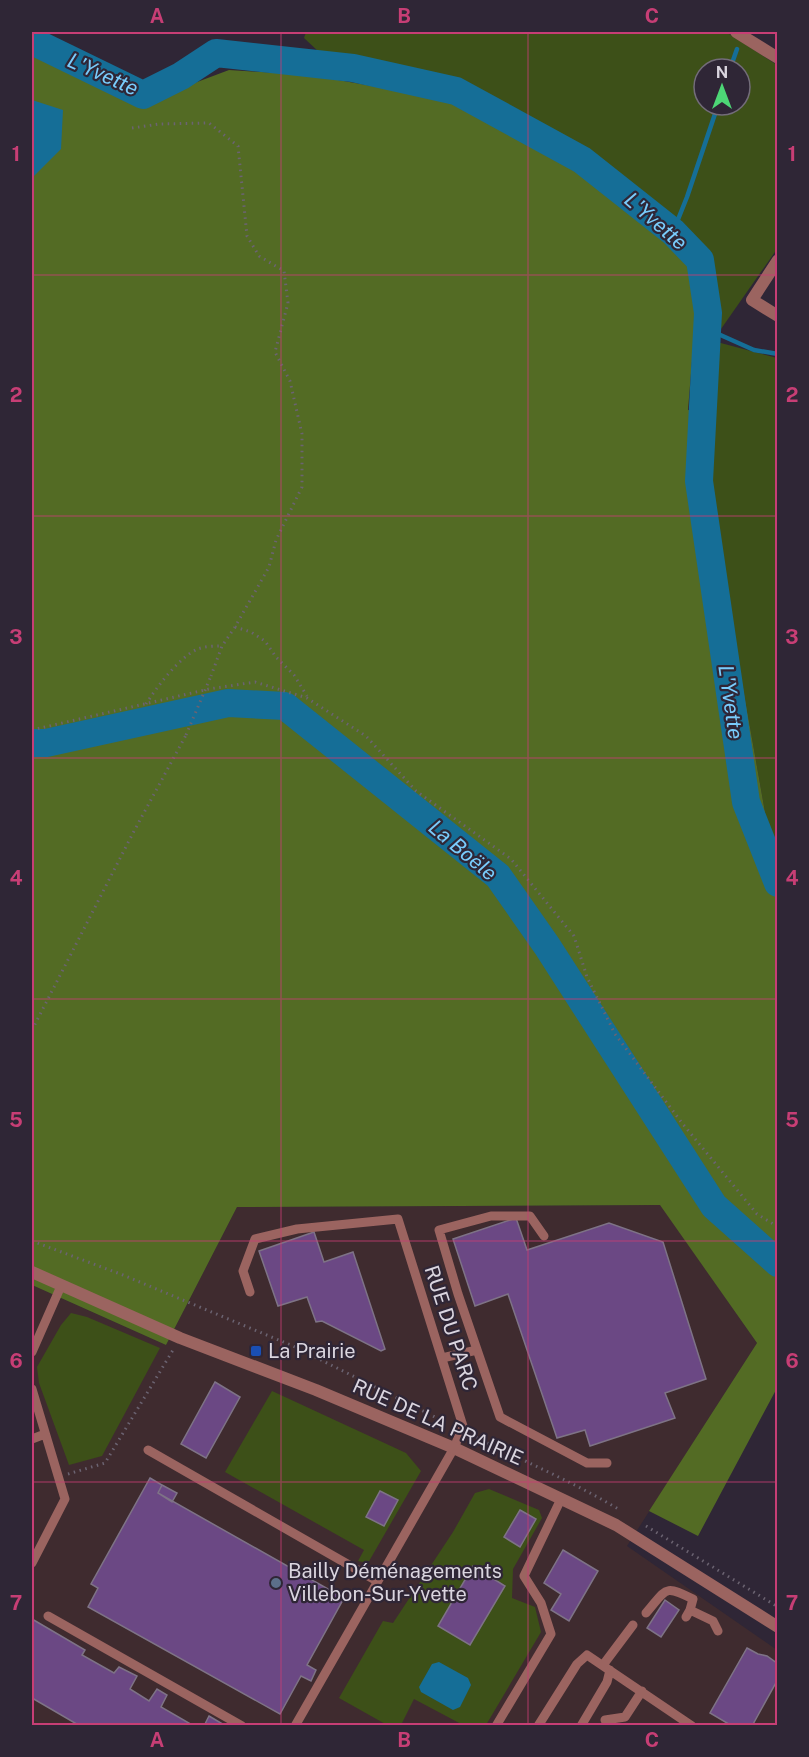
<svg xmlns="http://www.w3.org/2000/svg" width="809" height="1757" viewBox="0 0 809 1757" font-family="'Public Sans',sans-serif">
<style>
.industrial{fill:#3f2b2f}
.green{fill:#3d5018;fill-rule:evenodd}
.forest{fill:#536b24}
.water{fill:#156e97}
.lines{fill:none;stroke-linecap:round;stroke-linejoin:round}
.stream{stroke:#156e97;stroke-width:4.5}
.river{stroke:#156e97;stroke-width:28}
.building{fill:#6b4884;stroke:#7e7386;stroke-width:1.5}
.path{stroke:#6b6371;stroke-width:3;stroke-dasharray:1.5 4.5;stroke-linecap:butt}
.service{stroke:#9b6460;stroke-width:9}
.minor{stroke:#9b6460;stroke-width:12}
.tertiary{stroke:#9b6460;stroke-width:12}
.path-bridge{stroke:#6b6371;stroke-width:3;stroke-dasharray:1.5 4.5;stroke-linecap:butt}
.grid{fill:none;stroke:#c73e75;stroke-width:1.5;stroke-opacity:0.55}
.transit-dot{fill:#1a4fb4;stroke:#2f2636;stroke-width:2}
.service-dot{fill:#5c6f8a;stroke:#2f2636;stroke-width:2}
.labels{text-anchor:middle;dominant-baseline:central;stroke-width:4.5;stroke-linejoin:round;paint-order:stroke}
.street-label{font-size:20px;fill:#dad5df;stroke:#2f2636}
.poi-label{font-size:20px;fill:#dad5df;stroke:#2f2636;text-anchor:start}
.water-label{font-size:21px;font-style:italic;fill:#79ccfc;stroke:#2f2636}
.neatline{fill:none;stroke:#c73e75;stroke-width:2}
.grid-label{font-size:20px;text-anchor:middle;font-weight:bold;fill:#c73e75}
</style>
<rect width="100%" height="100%" fill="#2f2636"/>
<path class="industrial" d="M661 1205 757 1343 627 1546 777 1650V1725L32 1726V1285L166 1345 237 1207Z"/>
<path class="green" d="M306 32H726L777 65V249L721 329 714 325 707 255 582 160 456 91 353 68 334 66 304 38ZM704 69H740V105H704Z
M717 342 777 358V880L704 467Z
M71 1313 87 1317 160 1348 102 1456 69 1465 39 1383 37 1367 61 1325Z
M272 1391 406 1453 421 1471 368 1563 358 1561 364 1550 225 1472Z
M489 1489 539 1510 542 1518 513 1569 512 1598 535 1607 541 1632 486 1725H463L414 1699 401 1725H387L339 1698 383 1621 393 1623 453 1532 475 1493ZM473 1567 505 1585 470 1645 438 1625Z"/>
<path class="forest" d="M32 46 136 105 229 70 310 75 451 100 607 188 667 234 683 250 692 270 696 312 688 410 710 413 704 467 777 880V1388L698 1536 649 1511 757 1343 660 1205 237 1207 166 1345 32 1285Z"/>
<path class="water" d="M32 100 63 110 61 149 32 178Z
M439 1662 468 1678 471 1685 460 1707 453 1710 421 1692 419 1687 432 1664Z"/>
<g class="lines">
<path class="stream" d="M730 69 737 49
M673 232 687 197 718 105
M707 329 754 350 778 354"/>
<path class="river" d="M32 41 143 95 181 76 216 53 353 68 456 91 582 160 673 232 700 260 708 313 699 481 746 802 778 883
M32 743H46L228 703 285 706 498 876 547 946 714 1206 778 1263"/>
</g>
<path class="building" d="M516 1218 527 1250 609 1223 663 1242 706 1379 665 1393 675 1418 590 1446 585 1430 557 1438 508 1294 475 1306 453 1239Z
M314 1232 324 1262 353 1252 385 1349 381 1351 322 1321 316 1322 307 1297 278 1306 259 1251Z
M215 1382 240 1397 206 1458 181 1444Z
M150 1478 162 1485 158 1493 344 1598 307 1665 316 1670 311 1681 301 1676 280 1714 88 1607 98 1588 91 1584Z
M162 1485 177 1493 172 1502 158 1493Z
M380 1491 398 1500 384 1526 366 1517Z
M520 1510 536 1519 520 1547 504 1537Z
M563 1550 598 1571 569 1621 551 1610 561 1594 544 1583Z
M473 1566 505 1586 470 1645 438 1626Z
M665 1600 679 1610 661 1637 647 1628Z
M32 1619 85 1650 82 1655 114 1673 119 1667 137 1676 130 1689 149 1701 157 1689 167 1695 161 1707 194 1726H80L32 1698Z
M747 1648 758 1654 767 1656 778 1664V1679L752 1726H732L710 1713Z
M209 1716 226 1726H204Z"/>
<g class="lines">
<path class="path" d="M132 128 159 124 209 123 238 146 247 236 259 256 284 271 288 303 275 352 290 381 302 434V487L276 540 269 567 235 627 222 646 211 676
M235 627 251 632 265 641 276 657 294 675 307 696
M146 704C156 688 180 656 198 649 205 646 214 646 221 646
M32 730 209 689 255 682 307 698 366 736 416 791 511 859 574 936 587 977 615 1034 682 1123 757 1214 778 1227
M32 1030 133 833 186 735
M32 1241 123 1275 293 1346 449 1424
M471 1435C521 1460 572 1481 620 1510
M68 1474 105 1463 173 1350
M646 1526 778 1607"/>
<path class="service" d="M544 1236 530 1216H491L439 1230 458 1294 500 1417 587 1463H607
M250 1292 243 1271 255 1239 297 1229 398 1219 463 1426 454 1448 295 1726
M32 1352 61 1286
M442 1358 477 1350
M32 1389 65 1499 32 1563
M32 1439 45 1434
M148 1450 377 1581
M646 1613C667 1589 663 1584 693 1599L690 1610
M48 1616 242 1726
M686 1617 690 1610 713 1621 718 1631
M603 1665 633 1625
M605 1720 625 1717 642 1691
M496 1726 551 1634 541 1603 524 1576 561 1499
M538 1726 577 1664 587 1655 692 1726
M581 1726 607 1682 610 1670"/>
<path class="minor" d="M736 32 778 58
M778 260 752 300 778 316"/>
<path class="tertiary" d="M32 1272 180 1338 316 1390 454 1448 616 1525 778 1627"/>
<path class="path-bridge" d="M186 735 211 676"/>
</g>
<path class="grid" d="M281 32V1726M528 32V1726M32 275H778M32 516H778M32 758H778M32 999H778M32 1241H778M32 1482H778"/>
<rect class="transit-dot" x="250" y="1345" width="12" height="12" rx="3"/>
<circle class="service-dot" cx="276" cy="1583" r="6"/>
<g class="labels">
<g class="street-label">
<text transform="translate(451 1328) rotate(72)">RUE DU PARC</text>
<text transform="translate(438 1422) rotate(24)">RUE DE LA PRAIRIE</text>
</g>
<g class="poi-label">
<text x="268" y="1351">La Prairie</text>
<text x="288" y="1571">Bailly Déménagements<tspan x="288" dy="23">Villebon-Sur-Yvette</tspan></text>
</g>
<g class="water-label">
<text transform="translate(103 74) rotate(24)">L'Yvette</text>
<text transform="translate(656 221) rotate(41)">L'Yvette</text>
<text transform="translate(731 702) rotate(82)">L'Yvette</text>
<text transform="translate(463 850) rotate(40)">La Boële</text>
</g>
</g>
<rect width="809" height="1757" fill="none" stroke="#2f2636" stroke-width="66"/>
<g transform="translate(722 87)"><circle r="28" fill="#2f2636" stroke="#736c7a" stroke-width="1.5"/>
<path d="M0-4.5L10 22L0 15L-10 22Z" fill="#4dd676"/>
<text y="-9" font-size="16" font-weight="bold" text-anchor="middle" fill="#dad5df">N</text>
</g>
<rect x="33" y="33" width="743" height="1691" class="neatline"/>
<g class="grid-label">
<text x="157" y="23">A</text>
<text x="404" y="23">B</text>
<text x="652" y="23">C</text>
<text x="16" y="161">1</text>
<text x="792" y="161">1</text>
<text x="16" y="402">2</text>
<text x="792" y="402">2</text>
<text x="16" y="644">3</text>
<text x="792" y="644">3</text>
<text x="16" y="885">4</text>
<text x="792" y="885">4</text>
<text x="16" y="1127">5</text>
<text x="792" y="1127">5</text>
<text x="16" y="1368">6</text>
<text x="792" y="1368">6</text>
<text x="16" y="1610">7</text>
<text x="792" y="1610">7</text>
<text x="157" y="1747">A</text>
<text x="404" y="1747">B</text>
<text x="652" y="1747">C</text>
</g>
</svg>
